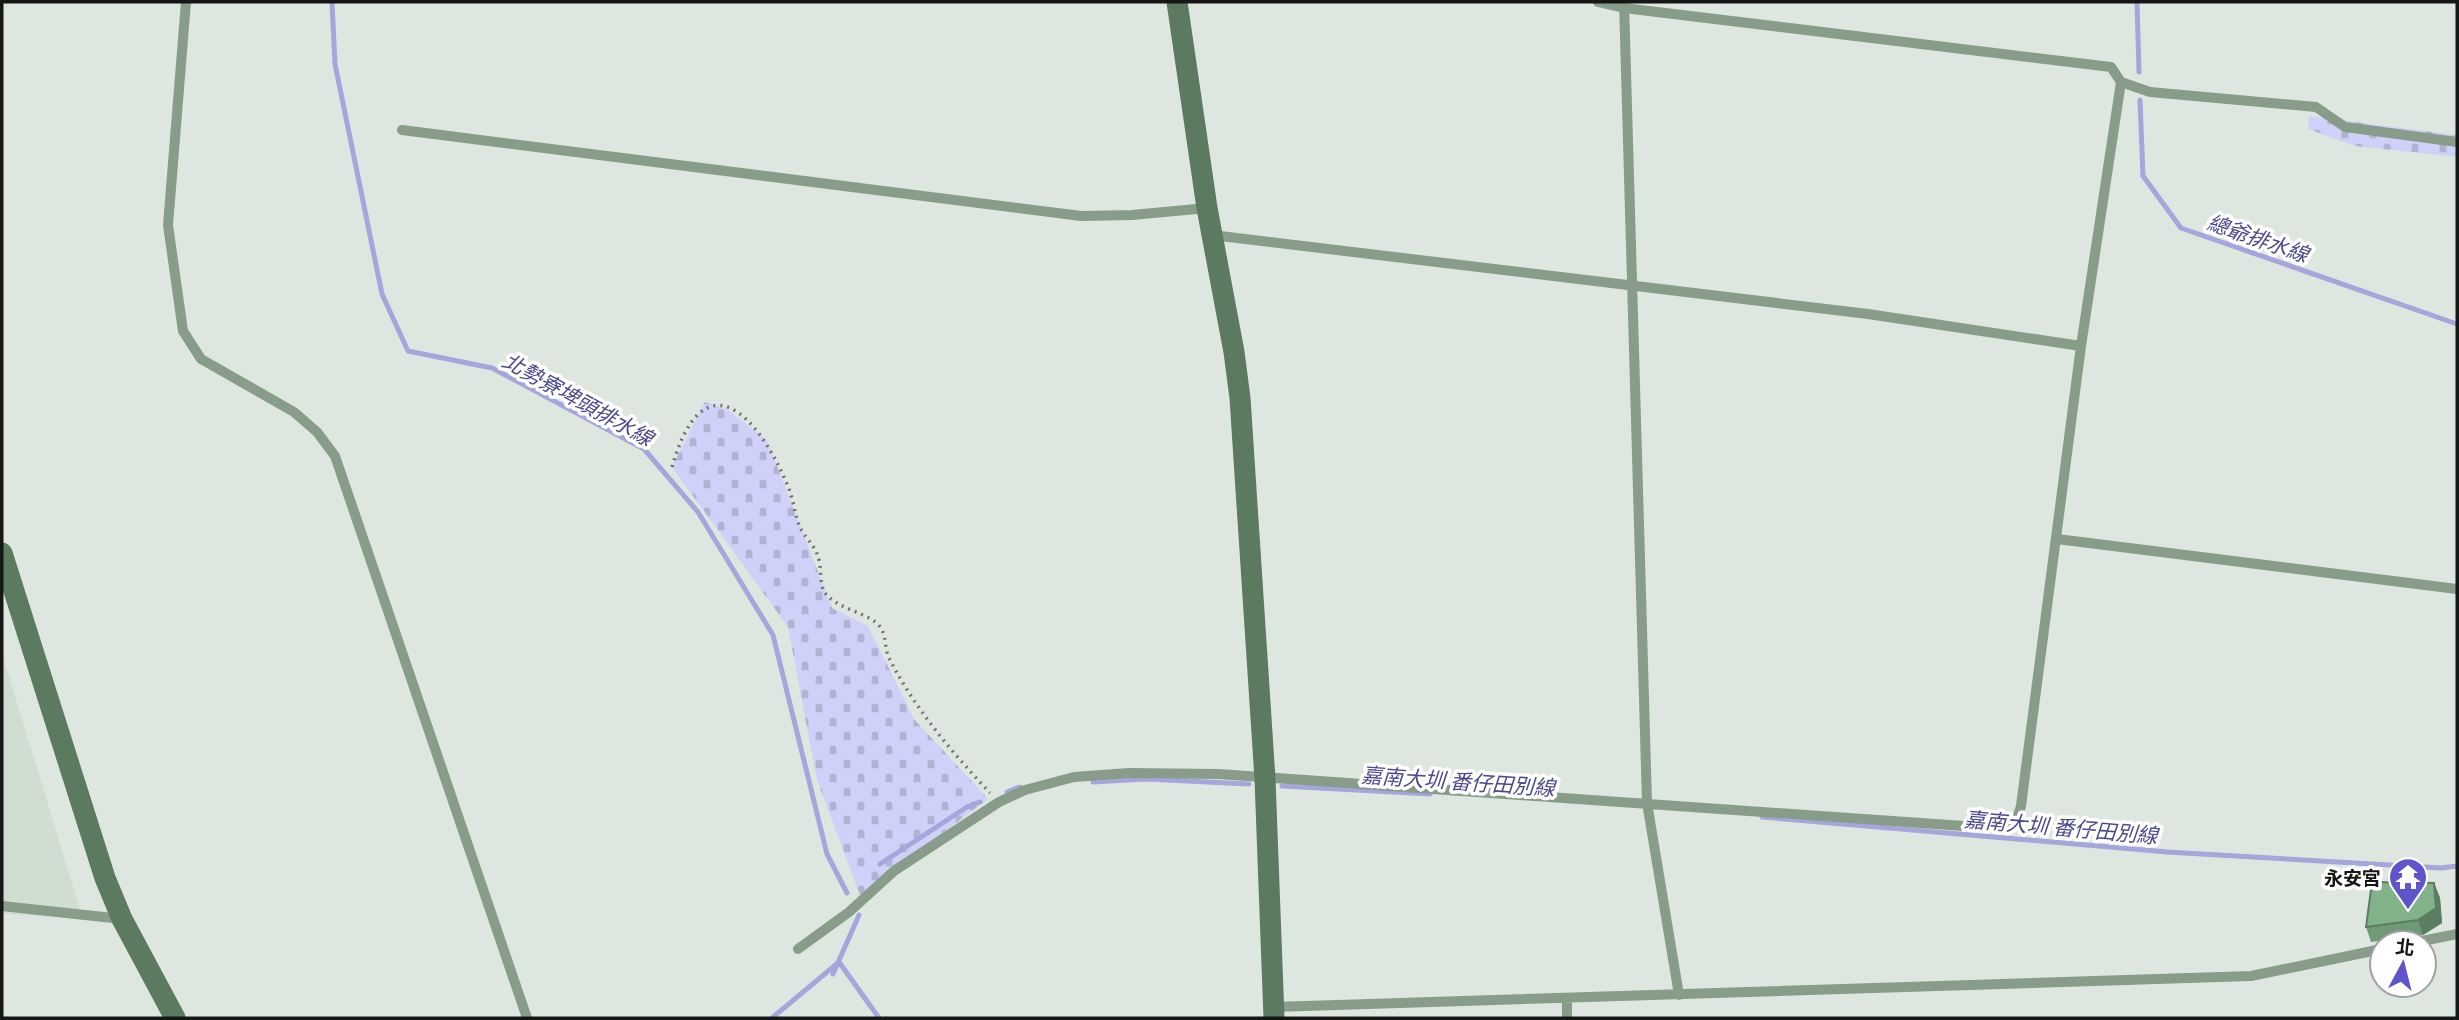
<svg xmlns="http://www.w3.org/2000/svg" width="2459" height="1020" viewBox="0 0 2459 1020" font-family="'PT Serif','Noto Sans TC',serif">
<style>
.built{fill:#cfded1}
.cemetery{fill:url(#cemetery-stones)}
.lines{fill:none;stroke-linecap:round;stroke-linejoin:round}
.stream{stroke:#a4a6dc;stroke-width:5}
.path{stroke:#707671;stroke-width:3.5;stroke-dasharray:2 5;stroke-linecap:butt}
.lane{stroke:#889c8a;stroke-width:10}
.secondary{stroke:#5b7a60;stroke-width:21}
.wall{fill:#709977}
.shaded-wall{fill:#5b7d61}
.building{fill:#82b28a;stroke:#5b7d61;stroke-width:2}
.labels{text-anchor:middle;dominant-baseline:central;stroke-width:7;stroke-linejoin:round;paint-order:stroke}
.poi-label{font-size:19px;font-weight:bold;fill:#141715;stroke:#fff;text-anchor:end}
.water-label{font-size:21px;font-style:italic;fill:#4b498d;stroke:#fff}
</style>
<defs>
<pattern id="cemetery-stones" width="16" height="16" patternUnits="userSpaceOnUse" patternTransform="scale(1.75)"><rect width="16" height="16" fill="#cfd1f9"/><path d="M2 7V4a2 2 0 0 1 4 0v3zM10 15v-3a2 2 0 0 1 4 0v3z" fill="#b1b3d5"/></pattern>
</defs>
<rect width="100%" height="100%" fill="#dee7df"/>
<path class="built" d="M2 648 4 660 83 919 2 914Z"/>
<path class="cemetery" d="M2309 116 2457 135V157L2355 146 2308 129Z
M705 402 728 410 767 440 832 608 868 626 914 719 988 799 860 895 817 780 788 627 672 467Z"/>
<g class="lines">
<path class="stream" d="M332 2 335 64 382 294 408 351 492 368 644 449 698 512 773 635 827 854 847 893
M2137 2 2139 72
M2140 100 2143 176 2181 228 2457 324
M1093 782 1146 779 1249 784
M1282 786 1430 794
M1007 792 1020 787
M1762 817 2167 852 2441 868 2457 866
M880 864 967 807 980 802
M839 962 879 1018
M833 974 859 915
M772 1018 839 962"/>
<path class="path" d="M672 467C703 358 757 413 787 484 793 497 794 511 799 525 803 536 815 545 818 557 822 567 819 584 825 593 839 611 874 613 882 630 886 638 885 648 888 656 914 708 951 751 990 793"/>
<path class="lane" d="M186 2 168 225 183 331 201 359 294 412 317 432 335 456 527 1018
M1598 2 1624 8 2111 67 2121 82 2150 92 2316 107 2345 127 2457 142
M1624 2 1647 803 1679 995
M402 130 1081 216 1132 215 1207 208
M1212 235 1868 314 2081 346
M2057 539 2457 589
M2 906 122 919
M2412 943 2457 934
M798 949 849 912 894 871 999 802 1025 790 1074 777 1129 773 1218 774 2007 829 2017 819 2021 806 2081 346 2121 82
M1567 1000V1018
M1274 1007 2251 976 2382 949"/>
<path class="secondary" d="M1177 2 1207 208 1234 352 1240 398 1265 779 1274 1018
M2 553 105 878 122 919 175 1018"/>
</g>
<path class="wall" d="M2434 883 2440 898 2442 923 2423 935 2371 942 2366 927Z"/>
<path class="shaded-wall" d="M2434 883 2440 898 2442 923 2423 935 2418 920Z"/>
<path class="building" d="M2372 882 2434 883 2436 908 2418 920 2366 927Z"/>
<defs>
<symbol id="temple-pin" viewBox="-11 -11 22 30"><path d="M0 17L-7.5 6A9.5 9.5 0 1 1 7.5 6Z" fill="#5f54cc" stroke="#fff"/><path d="M0-6L5-2H3V0L6.5 2.5H4V6H1.5V3h-3V6H-4V2.5H-6.5L-3 0V-2H-5Z" fill="#fff"/></symbol>
</defs>
<g fill-rule="evenodd">
<use href="#temple-pin" x="2386" y="855" width="44" height="60"/>
</g>
<g class="labels">
<g class="poi-label">
<text x="2381" y="877">永安宮</text>
</g>
<g class="water-label">
<text transform="translate(2258 238) rotate(19)">總爺排水線</text>
<text transform="translate(578 399) rotate(29)">北勢寮埤頭排水線</text>
<text transform="translate(1458 781) rotate(4)">嘉南大圳 番仔田別線</text>
<text transform="translate(2061 827) rotate(5)">嘉南大圳 番仔田別線</text>
</g>
</g>
<rect width="2459" height="1020" fill="none" stroke="#141715" stroke-width="7"/>
<g transform="translate(2403 964) rotate(7)"><circle r="33" fill="#ffffff" stroke="#a1a2a1" stroke-width="2"/>
<path d="M0-5L12 26L0 18L-12 26Z" fill="#5f54cc"/>
<text y="-10" font-size="19" font-weight="bold" text-anchor="middle" fill="#141715">北</text>
</g>
</svg>
